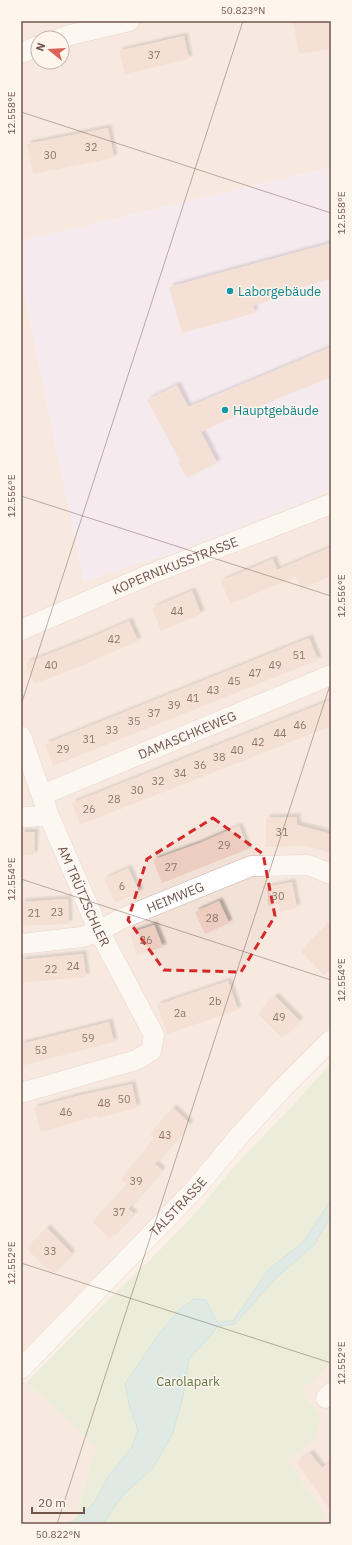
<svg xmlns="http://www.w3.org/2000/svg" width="352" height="1545" viewBox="0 0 352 1545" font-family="'IBM Plex Sans',sans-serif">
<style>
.residential{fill:#f2e1d6;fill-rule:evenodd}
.education{fill:#ede4f7}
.green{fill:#d8e7c7}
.water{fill:#bde3e3;stroke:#a4d3d4}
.building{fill:#eecdc1;filter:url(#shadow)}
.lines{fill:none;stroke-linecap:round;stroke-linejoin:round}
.street-casing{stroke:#ccb7ae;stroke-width:21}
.street{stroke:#fff;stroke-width:20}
.marked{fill:none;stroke:#d62828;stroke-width:3;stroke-dasharray:8 5;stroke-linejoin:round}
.ticks{fill:none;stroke:#72564e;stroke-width:1;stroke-opacity:0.45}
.culture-dot{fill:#0f9aa8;stroke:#fef5ed;stroke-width:1.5}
.labels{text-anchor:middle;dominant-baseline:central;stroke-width:3;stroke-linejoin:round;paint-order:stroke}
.number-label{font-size:11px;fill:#91746b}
.culture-label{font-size:13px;fill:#0d838f;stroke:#fef5ed;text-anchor:start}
.street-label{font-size:13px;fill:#72564e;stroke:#fef5ed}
.park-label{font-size:13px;fill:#5c7846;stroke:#fef5ed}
.neatline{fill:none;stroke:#72564e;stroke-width:1.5}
.ticks-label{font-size:10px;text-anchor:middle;fill:#72564e}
</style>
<defs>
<filter id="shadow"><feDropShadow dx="3.5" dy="-3.5" stdDeviation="1" flood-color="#0004"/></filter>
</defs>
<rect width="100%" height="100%" fill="#fbf0e7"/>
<path class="residential" d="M21 21H331V167L21 241ZM38 38H62V62H38Z
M21 278 84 582 132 565 177 552 331 491V1026L181 1191 82 1290 21 1357Z
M331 1363V1524H316L326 1517 287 1460 315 1440 321 1416 301 1392Z
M21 1380 71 1414 96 1447 75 1520 67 1524H21Z"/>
<path class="education" d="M331 167V491L177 552 132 565 84 582 21 278V241Z"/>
<path class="green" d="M331 1063V1363L301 1392 321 1416 315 1440 287 1460 326 1517 316 1524H67L75 1520 96 1447 37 1391 26 1383 110 1298 159 1251 202 1206 230 1171 295 1103Z"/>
<path class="water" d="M331 1200V1215L314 1245 277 1277 235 1324 217 1326 213 1333 189 1359 184 1392 173 1433 153 1468 122 1496 103 1524H67L75 1520 93 1504 108 1477 132 1447 138 1430 130 1408 125 1384 159 1334 178 1311 194 1299 206 1300 217 1322 233 1321 268 1270 304 1241Z"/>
<path class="building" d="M293 21H331V49L299 54Z
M184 36 189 59 125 74 119 51Z
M108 128 114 158 33 174 27 144Z
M331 243V279L277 294 278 298 253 306 255 313 182 333 169 287Z
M331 347V377L217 424 201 432 217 463 187 478 178 462 180 461 147 400 177 385 188 407Z
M331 547V576L301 589 296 577 230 604 221 581 273 559 277 570Z
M192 591 201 614 161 631 152 608Z
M129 621 138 641 76 668 34 684 26 663 90 638Z
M309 638 318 660 53 766 45 744Z
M331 700V726L80 825 72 803Z
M297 817V825L331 834V853L306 846 266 847V818Z
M239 826 248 849 162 883 153 860 200 843Z
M21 832H35L34 855H21Z
M128 868 139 892 115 903 104 879Z
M292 882 297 908 280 912 279 904 268 906 267 887Z
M68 899 69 924 21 926V902Z
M219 901 229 923 205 934 195 912Z
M331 922V969L324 975 301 952Z
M154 925 163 947 137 956 130 933Z
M83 954 86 977 21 983V960Z
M228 981 238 1010 167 1034 157 1005Z
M275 996 300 1021 282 1038 258 1014Z
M109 1022 114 1042 21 1066V1044Z
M132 1084 137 1108 98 1118 97 1116 41 1132 34 1108 73 1097Z
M173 1108 190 1124 155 1164 162 1170 128 1209 134 1214 110 1239 93 1222 127 1185 121 1180 155 1138 150 1134Z
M47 1228 72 1254 52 1274 27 1249Z
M310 1453 322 1468 331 1461V1511L297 1463Z"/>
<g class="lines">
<defs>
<g id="street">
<path d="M61 38 70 35 129 21"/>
<path d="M21 53 38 46"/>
<path id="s1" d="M21 630 151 574 331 504"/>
<path id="s2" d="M21 736 49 816 99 931 154 1035 151 1051 136 1060 21 1093"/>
<path id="s3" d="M42 795 331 675"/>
<path d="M21 817 49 816"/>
<path id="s4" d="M21 944 82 937 99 931 121 919 251 866 308 865 331 874"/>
<path id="s5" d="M21 1369 196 1188 240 1135 283 1088 331 1040"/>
<path d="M326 1398 331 1393"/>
</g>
</defs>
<use href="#street" class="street-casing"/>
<use href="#street" class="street"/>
</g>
<path d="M0 0H352V1545H0ZM213 818 263 854 275 916 241 972 164 970 128 920 147 859Z" fill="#fbf0e7" fill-opacity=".55" fill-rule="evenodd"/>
<path class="marked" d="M213 818 263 854 275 916 241 972 164 970 128 920 147 859Z"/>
<path class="ticks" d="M21 112 331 213M21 496 331 596M21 705 243 21M21 879 331 980M21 1263 331 1363M57 1524 331 682"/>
<g class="culture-dot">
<circle cx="230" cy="291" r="4"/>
<circle cx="225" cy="410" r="4"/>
</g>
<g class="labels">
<g class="number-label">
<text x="154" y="55">37</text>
<text x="91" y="147">32</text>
<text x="50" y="155">30</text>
<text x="177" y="611">44</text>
<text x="114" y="639">42</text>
<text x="299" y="655">51</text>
<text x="51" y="665">40</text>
<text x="275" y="665">49</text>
<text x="255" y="673">47</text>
<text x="234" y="681">45</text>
<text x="213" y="690">43</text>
<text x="193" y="698">41</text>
<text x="174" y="705">39</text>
<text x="154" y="713">37</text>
<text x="134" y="721">35</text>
<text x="300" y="725">46</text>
<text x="112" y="730">33</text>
<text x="280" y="733">44</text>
<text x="89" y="739">31</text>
<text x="258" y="742">42</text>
<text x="63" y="749">29</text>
<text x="237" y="750">40</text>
<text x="219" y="757">38</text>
<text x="200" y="765">36</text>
<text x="180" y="773">34</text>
<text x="158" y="781">32</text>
<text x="137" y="790">30</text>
<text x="114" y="799">28</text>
<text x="89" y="809">26</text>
<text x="282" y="832">31</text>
<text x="224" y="845">29</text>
<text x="171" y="867">27</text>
<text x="122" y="886">6</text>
<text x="278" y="896">30</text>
<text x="57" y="912">23</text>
<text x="34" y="913">21</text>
<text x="212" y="918">28</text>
<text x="146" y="940">26</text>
<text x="73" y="966">24</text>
<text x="51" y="969">22</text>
<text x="215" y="1001">2b</text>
<text x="180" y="1013">2a</text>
<text x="279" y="1017">49</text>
<text x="88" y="1038">59</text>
<text x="41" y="1050">53</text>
<text x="124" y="1099">50</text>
<text x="104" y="1103">48</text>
<text x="66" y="1112">46</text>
<text x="165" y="1135">43</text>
<text x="136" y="1181">39</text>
<text x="119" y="1212">37</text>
<text x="50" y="1251">33</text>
</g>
<g class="culture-label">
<text x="238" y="291">Laborgebäude</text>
<text x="233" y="410">Hauptgebäude</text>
</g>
<g class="street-label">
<text stroke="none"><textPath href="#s1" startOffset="167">KOPERNIKUSSTRASSE</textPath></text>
<text stroke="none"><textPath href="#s3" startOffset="157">DAMASCHKEWEG</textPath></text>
<text stroke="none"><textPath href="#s2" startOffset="172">AM TRÜTZSCHLER</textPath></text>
<text stroke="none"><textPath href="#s4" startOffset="163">HEIMWEG</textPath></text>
<text stroke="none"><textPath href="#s5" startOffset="226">TALSTRASSE</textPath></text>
</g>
<g class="park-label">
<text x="188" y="1381">Carolapark</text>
</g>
</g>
<rect width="352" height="1545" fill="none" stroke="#fef5ed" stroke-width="44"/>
<g transform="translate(50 50) rotate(288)"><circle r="19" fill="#fef5ed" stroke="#c6b5ad"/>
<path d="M0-3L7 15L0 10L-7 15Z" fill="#da6256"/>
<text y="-6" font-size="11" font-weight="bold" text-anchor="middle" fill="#72564e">N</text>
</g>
<path d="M32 1507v6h52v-6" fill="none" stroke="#72564e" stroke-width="2"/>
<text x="38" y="1507" font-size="12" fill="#72564e" stroke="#fef5ed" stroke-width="3" paint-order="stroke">20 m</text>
<rect x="22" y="22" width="308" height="1501" class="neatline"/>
<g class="ticks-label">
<text x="243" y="14">50.823°N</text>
<text transform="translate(11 113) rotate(-90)" y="4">12.558°E</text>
<text transform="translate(341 213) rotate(-90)" y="4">12.558°E</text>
<text transform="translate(11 496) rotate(-90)" y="4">12.556°E</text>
<text transform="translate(341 596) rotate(-90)" y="4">12.556°E</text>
<text transform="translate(11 879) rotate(-90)" y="4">12.554°E</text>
<text transform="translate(341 980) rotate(-90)" y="4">12.554°E</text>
<text transform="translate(11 1263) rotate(-90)" y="4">12.552°E</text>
<text transform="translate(341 1363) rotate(-90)" y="4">12.552°E</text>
<text x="58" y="1538">50.822°N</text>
</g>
</svg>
